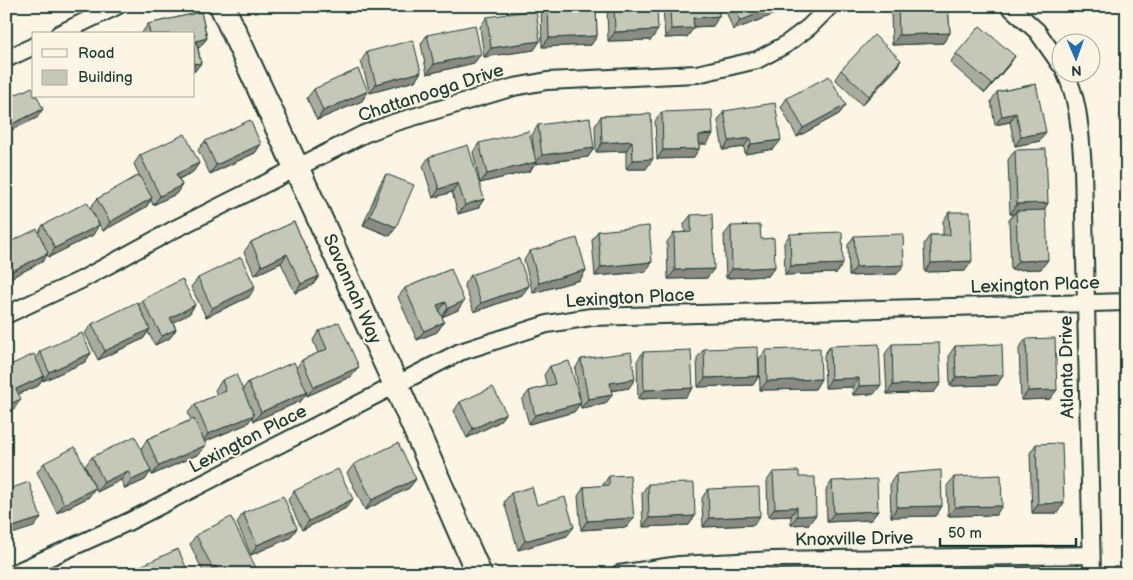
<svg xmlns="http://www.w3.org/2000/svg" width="1133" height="580" viewBox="0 0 1133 580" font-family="'Balsamiq Sans',sans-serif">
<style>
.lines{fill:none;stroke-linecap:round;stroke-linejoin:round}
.street-casing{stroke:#1f3d34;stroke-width:20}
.secondary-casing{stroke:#1f3d34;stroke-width:28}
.street{stroke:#fcf5e5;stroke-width:16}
.secondary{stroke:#fcf5e5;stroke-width:24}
.wall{fill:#a9ab9f;stroke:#1f3d34}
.shaded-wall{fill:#8a8b82;stroke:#1f3d34}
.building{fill:#c5c7b9;stroke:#1f3d34}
.labels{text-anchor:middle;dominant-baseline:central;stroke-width:4;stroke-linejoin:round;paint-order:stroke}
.street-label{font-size:18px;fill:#1f3d34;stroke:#fcf5e5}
</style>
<rect width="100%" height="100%" fill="#fcf5e5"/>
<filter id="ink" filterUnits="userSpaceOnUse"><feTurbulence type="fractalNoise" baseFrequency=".02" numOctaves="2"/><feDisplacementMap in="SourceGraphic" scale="10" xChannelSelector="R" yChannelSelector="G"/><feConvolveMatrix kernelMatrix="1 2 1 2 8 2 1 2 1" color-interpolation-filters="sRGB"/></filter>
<g filter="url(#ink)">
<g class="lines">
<defs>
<path id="street" d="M1009 6 1037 31 1060 64
M59 34 117 6
M6 59 34 46
M1065 72C1080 103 1080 135 1083 167L1092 574
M6 315 81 280 173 230 364 134 393 123 514 87 547 81 697 74 757 60 785 45 809 27 830 6
M12 574 128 522 460 352 547 324 591 317 1127 302
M619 574 679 565 773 560 1091 555"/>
<path id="secondary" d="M222 6 397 387 479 574"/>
</defs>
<use href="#street" class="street-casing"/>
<use href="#secondary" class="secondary-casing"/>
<use href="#street" class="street"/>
<use href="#secondary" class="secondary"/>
</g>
<path class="wall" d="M6 6H18L6 13Z
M541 6H596L597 36 591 45 542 47Z
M607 6H657L651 40 608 41Z
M663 6H718L719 16 713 26 694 27 687 37 665 38Z
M724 6H780L775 14 733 30Z
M896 6H948L950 33 943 43 892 45 891 13Z
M201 12 207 38 200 47 198 48 201 63 194 72V34H141L148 24Z
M487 17 540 41 534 50 484 57 480 27Z
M1127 27V82L1119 81 1125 30Z
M427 35 481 54 474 63 427 74 421 44Z
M367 52 421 72 415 81 370 93 361 61Z
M956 54 1015 56 1009 65 985 93 950 63Z
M901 60 895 70 862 105 835 79 841 70Z
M1036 84 1040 141 1015 146 1010 122 995 125 991 101 997 92Z
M314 89 368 91 362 101 317 120 307 98Z
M1127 97V145L1125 99Z
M787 98 846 105 839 114 797 137 781 107Z
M724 111 774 149 745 154 744 147 723 150 718 121Z
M662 112 707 144H699V149L693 158 657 159 655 121Z
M651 114 646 169H626V151L596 152 595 126 601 116Z
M538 125 594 148 588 157 535 164V163L530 171 480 183 473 152 479 143 534 152 532 135Z
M205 141 261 144 255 153 210 174 198 150Z
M1015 150 1048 203 1044 210 1041 269 1011 270 1009 220 1014 214H1010L1008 160Z
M140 155 199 163 193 172 179 179 182 185 176 194 153 205 151 200 146 207 103 231 93 213V235L49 257 47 255 42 262 6 280V244L38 233 43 225 90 208 97 199 140 177 134 164Z
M429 157 484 199 478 208 458 214 452 192 433 198 423 166Z
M386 174 396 227 390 236 363 225 380 184Z
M949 212 965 271 925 272 924 244 930 235H943V221Z
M691 215 707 278 668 279 667 242 674 233 685 232 684 224Z
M294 222 319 276 313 285 295 293 281 263 255 275 244 252 251 242Z
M731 226 761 239 775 267 768 276 726 278 724 235Z
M598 231 646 272 595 276 592 240Z
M790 234 843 264 837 273 785 275 784 243Z
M854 236 897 274 849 276 848 245Z
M530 251 586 270 580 280 533 293 524 260Z
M451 269 458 310 442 317 444 322 437 332 417 340 398 297 405 288Z
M471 275 522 295 474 312 464 284Z
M198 278 249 297 206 317 191 287Z
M142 300 195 305 189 314 173 322 176 329 170 338 155 345 148 332 143 339 98 360 85 333 92 324 138 306Z
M319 331 352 376 307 396 306 393 301 401 254 421 252 417 247 424 204 442 206 445 199 454 152 475 151 471 145 480 125 489 121 480 97 492 85 466 92 457 141 449 147 439 191 420 188 413 195 404 217 395 215 390 222 380 243 389 248 382 297 367 302 360 318 353 313 340Z
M1026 339 1050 399 1021 400 1019 348Z
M892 344 941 383 934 392 887 394 885 354Z
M830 346 874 394 853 395 852 387 825 388 824 355Z
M955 346 1003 375 997 385 950 386 949 355Z
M704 349 759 376 753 385 698 387 697 358Z
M766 350 821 379 815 389 760 390 759 359Z
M40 351 91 353 85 362 43 381 42 379 38 386 18 394 14 409 6 412 36 358Z
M643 352 693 388 686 397 638 399 637 361Z
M581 359 629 388 611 391 612 395 605 404 581 408 580 403 574 412 529 424 522 400 529 391 547 386 544 375 550 366 580 398 575 369Z
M460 402 499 422 467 438 454 411Z
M1036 444 1057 513H1032L1030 453Z
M44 463 89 497 57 513 37 472Z
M354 464 416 479 409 488 365 510 347 473Z
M773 472 799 477 809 524 791 525V516L768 517 767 481Z
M896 474 942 506 936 516 891 517 890 484Z
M609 476 627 527 581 530 578 496 584 487 602 486Z
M954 477 996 515 948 516 947 486Z
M832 481 878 511 871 520 827 522 826 490Z
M648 484 695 516 689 525 643 527 642 493Z
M708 489 754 525 703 527 702 498Z
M294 491 346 508 302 530 288 500Z
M511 493 537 505 567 536 518 550 504 502Z
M243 513 297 528 290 538 251 555 237 523Z
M196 535 256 568 252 574H204L190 544Z
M134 569 189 574H130Z"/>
<path class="shaded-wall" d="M10 6H18L6 13V11Z
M776 6H780L775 14 733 30 740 21Z
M719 16 713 26 687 27 693 18Z
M694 28 687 37 665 38 671 29Z
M658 30 651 40 608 41 615 32Z
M950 33 943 43 892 45 899 35Z
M597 36 591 45 542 47 549 38Z
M207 38 200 47 194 49 196 41Z
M540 41 534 50 484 57 491 48Z
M481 54 474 63 427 74 434 64Z
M1015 56 1009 65 985 93 992 84Z
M901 60 895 70 862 105 869 96Z
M201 63 194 72V64Z
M421 72 415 81 370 93 376 84Z
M1126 72H1127V82L1119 81Z
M368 91 362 101 317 120 323 111Z
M846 105 839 114 797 137 803 128Z
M43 109 37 118 6 133V127Z
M1016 113 1010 122 995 125 1002 116Z
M1046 132 1040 141 1015 146 1021 137Z
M713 134 707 144H692L699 135Z
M750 138 744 147 723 150 729 141Z
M781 140 774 149 745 154 751 144Z
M632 141 626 151 596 152 602 143Z
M261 144 255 153 210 174 216 165Z
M594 148 588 157 535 164 542 155Z
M699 149 693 158 657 159 663 150Z
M653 159 646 169H626L633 160Z
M536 162 530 171 480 183 487 174Z
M199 163 193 172 170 183 176 174Z
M458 183 452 192 433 198 439 189Z
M182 185 176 194 153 205 160 196Z
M152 198 146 207 103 231 110 222Z
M484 199 478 208 458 214 465 205Z
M1048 203 1042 213 1016 211 1014 214H1010L1017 204Z
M370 216 396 227 390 236 363 225Z
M99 225 93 235 49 257 55 248Z
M48 253 42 262 6 280V274Z
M287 254 281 263 255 275 262 266Z
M1048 260 1041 269 1011 270 1018 261Z
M972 261 965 271 925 272 931 263Z
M652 262 646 272 595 276 601 267Z
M843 264 837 273 785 275 791 266Z
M904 265 897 274 849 276 856 267Z
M775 267 768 276 726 278 732 269Z
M714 269 707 278 668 279 675 270Z
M586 270 580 280 533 293 539 283Z
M319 276 313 285 295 293 301 284Z
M529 286 522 295 474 312 481 303Z
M255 287 249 297 206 317 212 308Z
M464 301 458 310 442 317 448 308Z
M446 302 439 311 437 305Z
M195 305 189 314 164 327 170 318Z
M444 322 437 332 417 340 424 331Z
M150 329 143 339 98 360 105 351Z
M176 329 170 338 155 345 162 336Z
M91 353 85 362 43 381 49 372Z
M359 367 352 376 307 396 314 387Z
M1003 375 997 385 950 386 956 377Z
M44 376 38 386 9 398 16 389Z
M759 376 753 385 698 387 705 378Z
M859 378 852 387 825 388 831 379Z
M635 379 629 388 603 392 610 383Z
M821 379 815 389 760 390 767 381Z
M941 383 934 392 887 394 893 385Z
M881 385 874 394 853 395 859 386Z
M693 388 686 397 638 399 644 390Z
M1057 390 1050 399 1021 400 1028 391Z
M307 392 301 401 254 421 261 412Z
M612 395 605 404 581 408 588 399Z
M21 399 14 409 6 412V406Z
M581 403 574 412 529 424 535 415Z
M506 413 499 422 467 438 473 429Z
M254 415 247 424 201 443 208 434Z
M206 445 199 454 152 475 159 466Z
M128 471 121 480 97 492 104 482Z
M151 471 145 480 125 489 132 480Z
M416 479 409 488 365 510 372 500Z
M95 488 89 497 57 513 64 504Z
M353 499 346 508 302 530 309 521Z
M1064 503 1057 513H1032L1038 504Z
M942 506 936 516 891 517 897 507Z
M1002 506 996 515 948 516 955 507Z
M797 507 791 516 768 517 775 508Z
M878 511 871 520 827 522 834 513Z
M816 515 809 524 791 525 797 516Z
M695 516 689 525 643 527 649 518Z
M760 516 754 525 703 527 709 518Z
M41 518 34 527 6 536V529Z
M634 518 627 527 581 530 587 521Z
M574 527 567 536 518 550 525 541Z
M297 528 290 538 251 555 257 545Z
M216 566 210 574H208L212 567Z
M256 568 252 574H244Z"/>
<path class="building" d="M548 6H596L597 36 549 38Z
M614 6H657L658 30 615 32Z
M670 6H718L719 16 693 18 694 28 671 29Z
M734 6H776L740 21Z
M898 6H948L950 33 899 35Z
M536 10 540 41 491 48 487 17Z
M201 12 207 38 196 41 201 63 194 64V34H150L148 24Z
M475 25 481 54 434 64 427 35Z
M980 26 1015 56 992 84 956 54Z
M874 35 901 60 869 96 841 70Z
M413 40 421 72 376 84 367 52Z
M358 69 368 91 323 111 314 89Z
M829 76 846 105 803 128 787 98Z
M1036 84 1046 132 1021 137 1016 113 1002 116 997 92Z
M32 87 34 90V96H37L43 109 6 127V99Z
M775 103 781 140 751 144 750 138 729 141 724 111Z
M712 110 713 134 699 135V149L663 150 662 112Z
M651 114 653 159 633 160 632 141 602 143 601 116Z
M590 118 594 148 542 155 538 125Z
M250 120 261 144 216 165 205 141Z
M529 131 536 162 487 174 479 143Z
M185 134 199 163 176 174 182 185 160 196 140 155Z
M468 145 484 199 465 205 458 183 439 189 429 157Z
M1046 149 1048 203 1017 204 1015 150Z
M386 174 414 185 396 227 370 216Z
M139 175 152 198 110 222 97 199Z
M87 202 99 225 55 248 43 225Z
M1046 210 1048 260 1018 261 1016 211Z
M949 212H970L972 261 931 263 930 235H950Z
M712 214 714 269 675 270 674 233 691 232V215Z
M294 222 319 276 301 284 287 254 262 266 251 242Z
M760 225 761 239 774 238 775 267 732 269 731 226Z
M649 226 652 262 601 267 598 231Z
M37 229 48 253 6 274V244Z
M842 232 843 264 791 266 790 234Z
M903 234 904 265 856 267 854 236Z
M577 238 586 270 539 283 530 251Z
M241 257 255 287 212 308 198 278Z
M519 258 529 286 481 303 471 275Z
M451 269 464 301 448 308 446 302 437 305 444 322 424 331 405 288Z
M182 279 195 305 170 318 176 329 162 336 142 300Z
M137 302 150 329 105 351 92 324Z
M339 322 359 367 314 387 302 360 327 349 319 331Z
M82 333 91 353 49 372 40 351Z
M1055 338 1057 390 1028 391 1026 339Z
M939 343 941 383 893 385 892 344Z
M879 344 881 385 859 386V378L831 379 830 346Z
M1002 344 1003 375 956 377 955 346Z
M758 347 759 376 705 378 704 349Z
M820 348 821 379 767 381 766 350Z
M691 350 693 388 644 390 643 352Z
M631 352 635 379 610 383 612 395 588 399 581 359Z
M34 354 44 376 16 389 21 399 6 406V367Z
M569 361 581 403 535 415 529 391 555 384 550 366Z
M294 362 307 392 261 412 248 382Z
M236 374 254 415 208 434 195 404 226 391 222 380Z
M493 387 506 413 473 429 460 402Z
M194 419 206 445 159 466 147 439Z
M135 436 151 471 132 480 128 471 104 482 92 457Z
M398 443 416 479 372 500 354 464Z
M1062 443 1064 503 1038 504 1036 444Z
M75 447 95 488 64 504 44 463Z
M338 469 353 499 309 521 294 491Z
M941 470 942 506 897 507 896 474Z
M799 471V477H815L816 515 797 516V507L775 508 773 472Z
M630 475 634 518 587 521 584 487 609 485V476Z
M1001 475 1002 506 955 507 954 477Z
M877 479 878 511 834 513 832 481Z
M29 482 41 518 6 529V490Z
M694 483 695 516 649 518 648 484Z
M532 487 537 505 565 497 574 527 525 541 511 493Z
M759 487 760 516 709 518 708 489Z
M283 496 297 528 257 545 243 513Z
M231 517 256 568 244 574H219L216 566 212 567 196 535Z
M178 549 189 574H136L134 569Z"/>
</g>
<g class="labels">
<g class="street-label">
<text transform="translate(431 93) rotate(-18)">Chattanooga Drive</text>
<text transform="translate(1035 285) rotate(-2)">Lexington Place</text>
<text transform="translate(352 289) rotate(66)">Savannah Way</text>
<text transform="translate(630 298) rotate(-3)">Lexington Place</text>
<text transform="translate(1067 367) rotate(-91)">Atlanta Drive</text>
<text transform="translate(248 439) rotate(-27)">Lexington Place</text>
<text transform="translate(854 539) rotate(-1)">Knoxville Drive</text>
</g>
</g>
<rect width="1133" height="580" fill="none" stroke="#fcf5e5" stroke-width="25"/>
<rect x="12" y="12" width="1108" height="555" fill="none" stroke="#1f3d34" stroke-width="2" filter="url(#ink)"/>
<rect x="32" y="32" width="162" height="65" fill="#fcf5e5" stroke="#a4ab9e"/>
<rect x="42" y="49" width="25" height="8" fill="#fcf5e5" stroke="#a4ab9e"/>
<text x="78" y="58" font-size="15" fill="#1f3d34">Road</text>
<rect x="42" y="70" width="25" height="15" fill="#c5c7b9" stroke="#a4ab9e"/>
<text x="78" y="82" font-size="15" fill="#1f3d34">Building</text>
<g transform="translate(1076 58) rotate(178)"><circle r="24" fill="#fcf5e5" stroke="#a4ab9e"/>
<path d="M0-4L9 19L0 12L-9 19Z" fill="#1f6fb2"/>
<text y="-8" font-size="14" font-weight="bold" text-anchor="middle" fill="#1f3d34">N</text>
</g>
<path d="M940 538v8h136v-8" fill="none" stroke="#1f3d34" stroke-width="2.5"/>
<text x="948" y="538" font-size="15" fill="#1f3d34" stroke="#fcf5e5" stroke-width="4" paint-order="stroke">50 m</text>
</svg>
